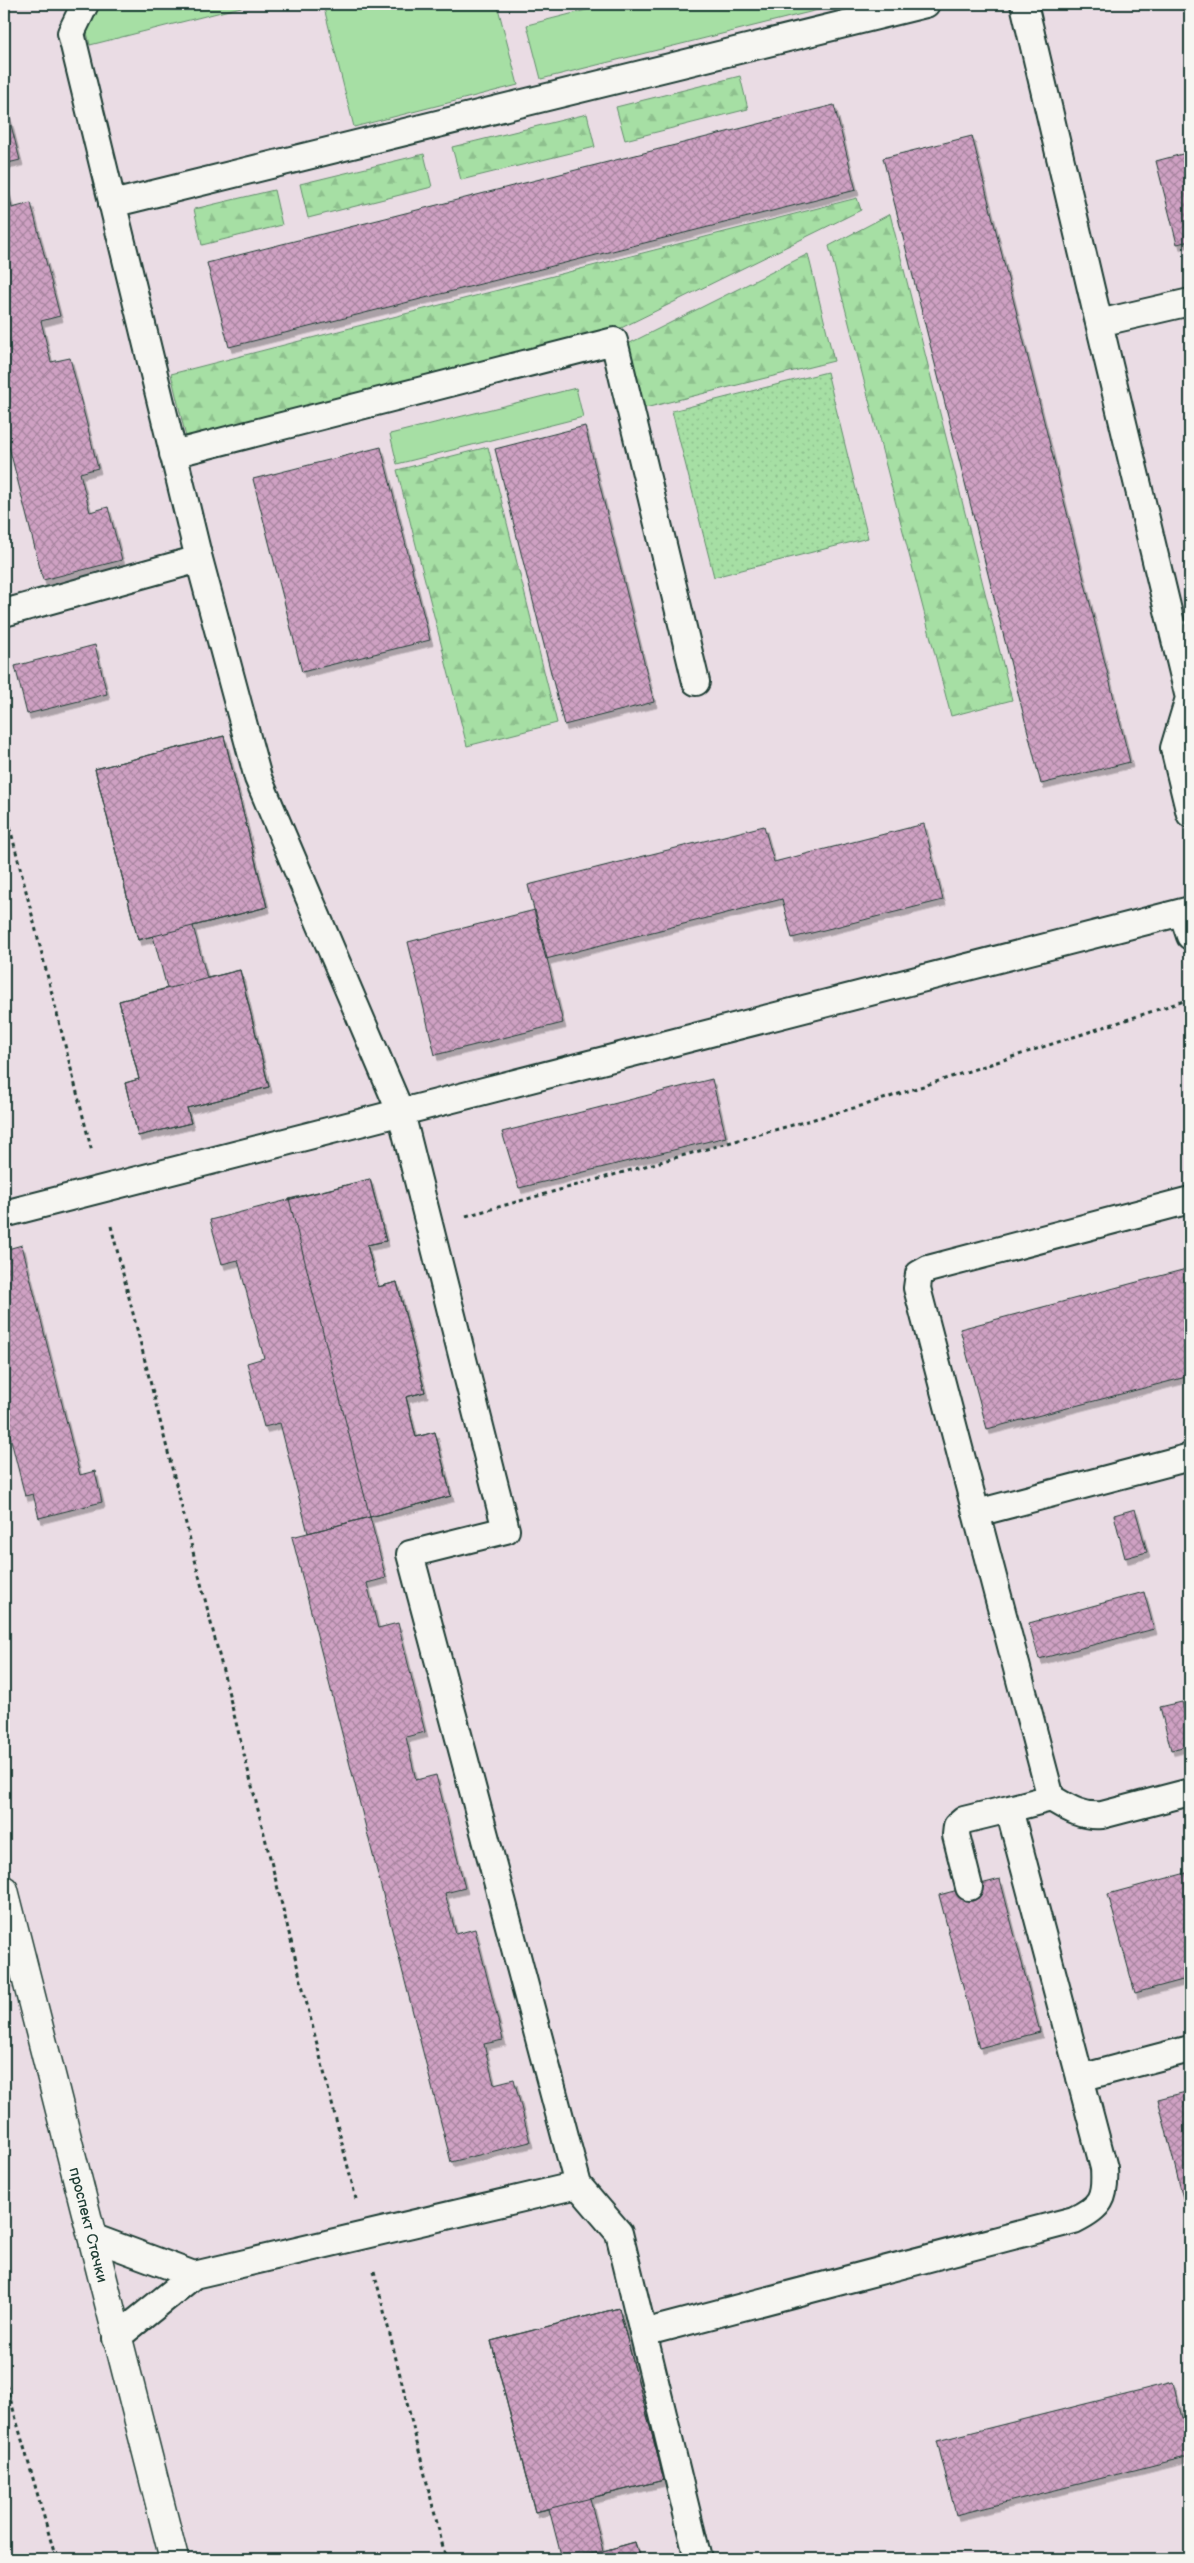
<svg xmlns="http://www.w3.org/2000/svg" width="1194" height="2563" viewBox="0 0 1194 2563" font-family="'Balsamiq Sans',sans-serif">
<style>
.grass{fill:#a6dfa4;stroke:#628e6c}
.forest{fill:url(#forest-firs);stroke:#628e6c}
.park{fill:url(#park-dots);stroke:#628e6c}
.building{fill:url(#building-cross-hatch);stroke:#1f3d34;filter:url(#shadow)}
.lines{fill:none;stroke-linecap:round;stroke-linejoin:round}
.service-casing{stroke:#1f3d34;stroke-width:30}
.primary-casing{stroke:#1f3d34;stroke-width:31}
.path{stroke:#1f3d34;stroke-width:3;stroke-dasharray:4 4;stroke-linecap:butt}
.service{stroke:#f6f6f2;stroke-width:26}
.primary{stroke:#f6f6f2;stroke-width:28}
.labels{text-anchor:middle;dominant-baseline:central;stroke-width:5;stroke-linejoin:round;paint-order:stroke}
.street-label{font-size:15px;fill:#1f3d34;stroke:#f6f6f2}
</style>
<defs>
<pattern id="forest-firs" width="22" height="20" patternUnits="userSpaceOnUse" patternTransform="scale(1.25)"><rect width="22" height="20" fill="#a6dfa4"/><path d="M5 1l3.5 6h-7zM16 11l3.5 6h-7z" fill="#8ec08e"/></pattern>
<pattern id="park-dots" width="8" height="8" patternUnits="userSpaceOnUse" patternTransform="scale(1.25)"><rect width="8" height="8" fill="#a6dfa4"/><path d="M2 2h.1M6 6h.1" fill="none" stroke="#8ec08e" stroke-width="1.8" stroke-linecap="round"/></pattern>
<pattern id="building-cross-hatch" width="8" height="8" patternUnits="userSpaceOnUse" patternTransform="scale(1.25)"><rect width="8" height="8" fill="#cfa1c3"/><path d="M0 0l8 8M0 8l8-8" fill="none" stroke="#a7849f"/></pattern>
<filter id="shadow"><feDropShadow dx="3" dy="5.5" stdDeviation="0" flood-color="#0004"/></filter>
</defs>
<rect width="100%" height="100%" fill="#eadce4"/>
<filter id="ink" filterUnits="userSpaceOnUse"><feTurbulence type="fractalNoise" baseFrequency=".02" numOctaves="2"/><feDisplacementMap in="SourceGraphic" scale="10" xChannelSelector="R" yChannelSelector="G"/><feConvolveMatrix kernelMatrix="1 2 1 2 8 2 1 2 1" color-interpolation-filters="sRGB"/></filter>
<g filter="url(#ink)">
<path class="grass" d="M80 4H253L90 45Z
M323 4H497L518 85 354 127Z
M610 4H842L541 79 527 25Z
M576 388 583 417 397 464 390 434Z"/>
<path class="forest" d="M740 76 748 109 625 140 616 107Z
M587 114 595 147 461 180 452 147Z
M424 154 432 187 308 218 300 184Z
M274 190 282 225 202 245 194 209Z
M857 198 861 210 613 332 186 437 171 374Z
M890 214 1012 700 951 716 829 246Z
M808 254 834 361 641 409 624 346Z
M488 447 557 723 467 746 397 470Z"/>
<path class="park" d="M827 372 868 538 714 577 672 411Z"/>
<path class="building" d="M4 98 20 160 4 164Z
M834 105 856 190 229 347 207 263Z
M972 136 1130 762 1041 784 883 158Z
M1190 152V241L1177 244 1156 161Z
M4 176 12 208 31 203 60 316 41 321 51 362 70 358 98 468 80 473 90 512 108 507 122 560 43 580 4 427Z
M585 426 654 702 564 725 495 449Z
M381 447 430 640 302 672 253 479Z
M95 645 107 694 27 714 15 666Z
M224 736 267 907 138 940 95 769Z
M224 736 267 907 193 926 207 978 240 970 269 1087 187 1108 191 1123 138 1136 125 1083 139 1079 119 1001 167 988 153 936 138 940 95 769Z
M924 824 943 900 792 938 782 899 546 959 528 885 764 826 774 862Z
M535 910 563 1023 435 1055 408 942Z
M240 970 269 1087 187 1108 191 1123 138 1136 125 1083 139 1079 119 1001Z
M712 1079 726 1137 519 1188 502 1132Z
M370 1179 386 1241 367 1245 378 1287 397 1282 425 1392 406 1397 416 1437 435 1432 451 1496 370 1517 289 1199Z
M370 1179 386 1241 367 1245 378 1287 397 1282 425 1392 406 1397 416 1437 435 1432 451 1496 308 1533 280 1423 264 1427 247 1363 264 1358 238 1260 222 1264 210 1220Z
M22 1245 80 1475 95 1471 102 1502 39 1518 33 1494 25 1496 4 1412V1250Z
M1190 1268V1376L987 1429 960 1329Z
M1135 1509 1147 1552 1125 1558 1114 1515Z
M370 1517 386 1578 367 1583 378 1628 398 1623 425 1732 406 1737 416 1780 436 1775 465 1888 445 1893 456 1934 475 1929 503 2040 484 2044 494 2084 514 2079 530 2142 451 2162 292 1537Z
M1144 1592 1154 1629 1039 1659 1029 1623Z
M1182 1702 1190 1734V1745L1171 1750 1160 1707Z
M1190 1872V1978L1135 1993 1108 1894Z
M1000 1879 1040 2032 979 2048 939 1895Z
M1190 2091V2226L1158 2099Z
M619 2308 664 2480 590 2498 603 2551 635 2542 640 2559H562L549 2509 535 2512 491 2341Z
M619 2308 664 2480 535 2512 491 2341Z
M1173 2382 1182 2418 1190 2415V2456L956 2515 937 2441Z
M635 2542 640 2559H568L603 2551Z"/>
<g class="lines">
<defs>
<path id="service" d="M85 4 71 33 199 559 258 778 401 1113 506 1530 410 1554 578 2185 619 2233 698 2559
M1024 4 1099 323
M112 204 926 4
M1190 302 1099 323 1189 698 1174 748 1190 814
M173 454 614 341 696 682
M4 613 199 559
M1182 912 1190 936
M4 1214 1190 910
M977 1513 1190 1457
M1051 1798C1068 1808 1081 1817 1102 1815L1190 1792
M969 1887 956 1835 957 1826 964 1820 1009 1809
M1080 2078 1190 2049
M92 2237 194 2275 116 2338
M194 2275 578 2185
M643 2333 1074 2220C1101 2207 1106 2198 1104 2168L1009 1809 1051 1798 917 1288 919 1274 928 1269 1190 1200"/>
<path id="primary" d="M4 1890 174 2559"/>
</defs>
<use href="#service" class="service-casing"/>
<use href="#primary" class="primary-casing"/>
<path class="path" d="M4 804 92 1152
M466 1216 868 1104 1190 999
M111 1226 356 2199
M374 2271 446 2559
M4 2377 56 2559"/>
<use href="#service" class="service"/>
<use href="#primary" class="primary"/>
</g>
</g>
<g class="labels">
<g class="street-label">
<text transform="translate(88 2225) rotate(76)">проспект Стачки</text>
</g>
</g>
<rect width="1194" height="2563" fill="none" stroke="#f6f6f2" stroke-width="20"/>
<rect x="10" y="10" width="1174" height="2543" fill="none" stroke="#1f3d34" stroke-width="2" filter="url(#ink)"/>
</svg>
